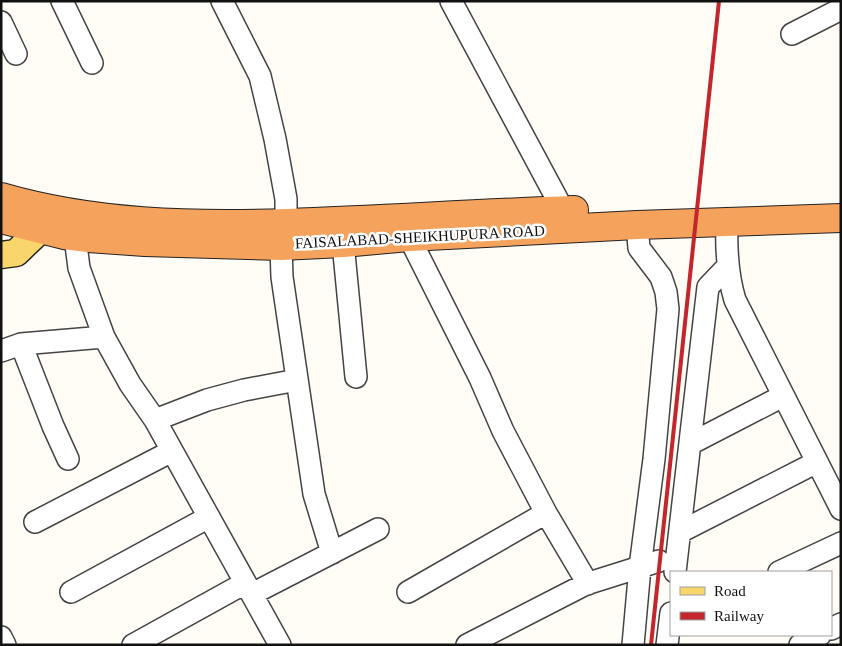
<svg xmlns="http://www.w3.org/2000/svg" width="842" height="646" viewBox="0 0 842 646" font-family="Georgia,serif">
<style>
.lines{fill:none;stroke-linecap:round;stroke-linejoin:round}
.minor-casing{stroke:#444;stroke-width:24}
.major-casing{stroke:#222;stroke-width:29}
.highway-casing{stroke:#222;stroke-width:30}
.minor{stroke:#fff;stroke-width:21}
.major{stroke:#f9d66b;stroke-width:26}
.highway{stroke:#f5a25d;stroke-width:28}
.rail{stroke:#c4262e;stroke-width:4}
.labels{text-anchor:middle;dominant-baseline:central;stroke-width:5;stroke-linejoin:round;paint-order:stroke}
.street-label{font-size:15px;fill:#111;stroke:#fff}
</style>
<rect width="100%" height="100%" fill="#fffdf5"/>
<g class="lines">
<defs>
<path id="minor" d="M62 1 92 63
M222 1 260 76 275 139 286 199V223
M451 1 563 210
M1 22 16 54
M792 34 841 9
M727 221C726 248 727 274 735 300L841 509
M75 237 79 268 104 337 130 384 155 420 280 645
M409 237 480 378 503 431 546 513 588 584
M343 243 356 377
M281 246 282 277 314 494 332 553
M21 344 53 426 68 459
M1 351 21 344 104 337
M155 420 207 400 244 390 297 380
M690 444 783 396
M35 522 172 451
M680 532 817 462
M675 572 708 287 728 266
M779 572 841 543
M71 592 209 517
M408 592 546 513
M252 594 378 529
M831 629 841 624
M1 637 5 645
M133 645 245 583
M467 645 586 584 659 561
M633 645 640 567 654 459 668 309 666 292 661 277 639 248 637 225
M667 645 671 613
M800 645 820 635"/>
<path id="major" d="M1 255 16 253 41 229"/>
<path id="highway" d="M1 197C94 224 191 226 287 223 383 220 478 213 574 210
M1 219 64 235 88 238 145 242 281 246 343 243 409 237 637 225 841 218"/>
</defs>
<use href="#minor" class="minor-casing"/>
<use href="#major" class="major-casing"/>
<use href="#highway" class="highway-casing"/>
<use href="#minor" class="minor"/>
<use href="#major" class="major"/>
<use href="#highway" class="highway"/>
<path class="rail" d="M651 645 719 1"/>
</g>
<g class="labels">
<g class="street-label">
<text transform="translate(420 237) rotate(-3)">FAISALABAD-SHEIKHUPURA ROAD</text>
</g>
</g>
<rect width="842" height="646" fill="none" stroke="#111111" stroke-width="5"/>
<rect x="670" y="571" width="162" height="65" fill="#ffffff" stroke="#a0a0a0"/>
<rect x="680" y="587" width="25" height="8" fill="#f9d66b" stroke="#a0a0a0"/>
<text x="714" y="596" font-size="15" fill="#111111">Road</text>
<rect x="680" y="612" width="25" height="8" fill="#c4262e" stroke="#a0a0a0"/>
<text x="714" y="621" font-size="15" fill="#111111">Railway</text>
</svg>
